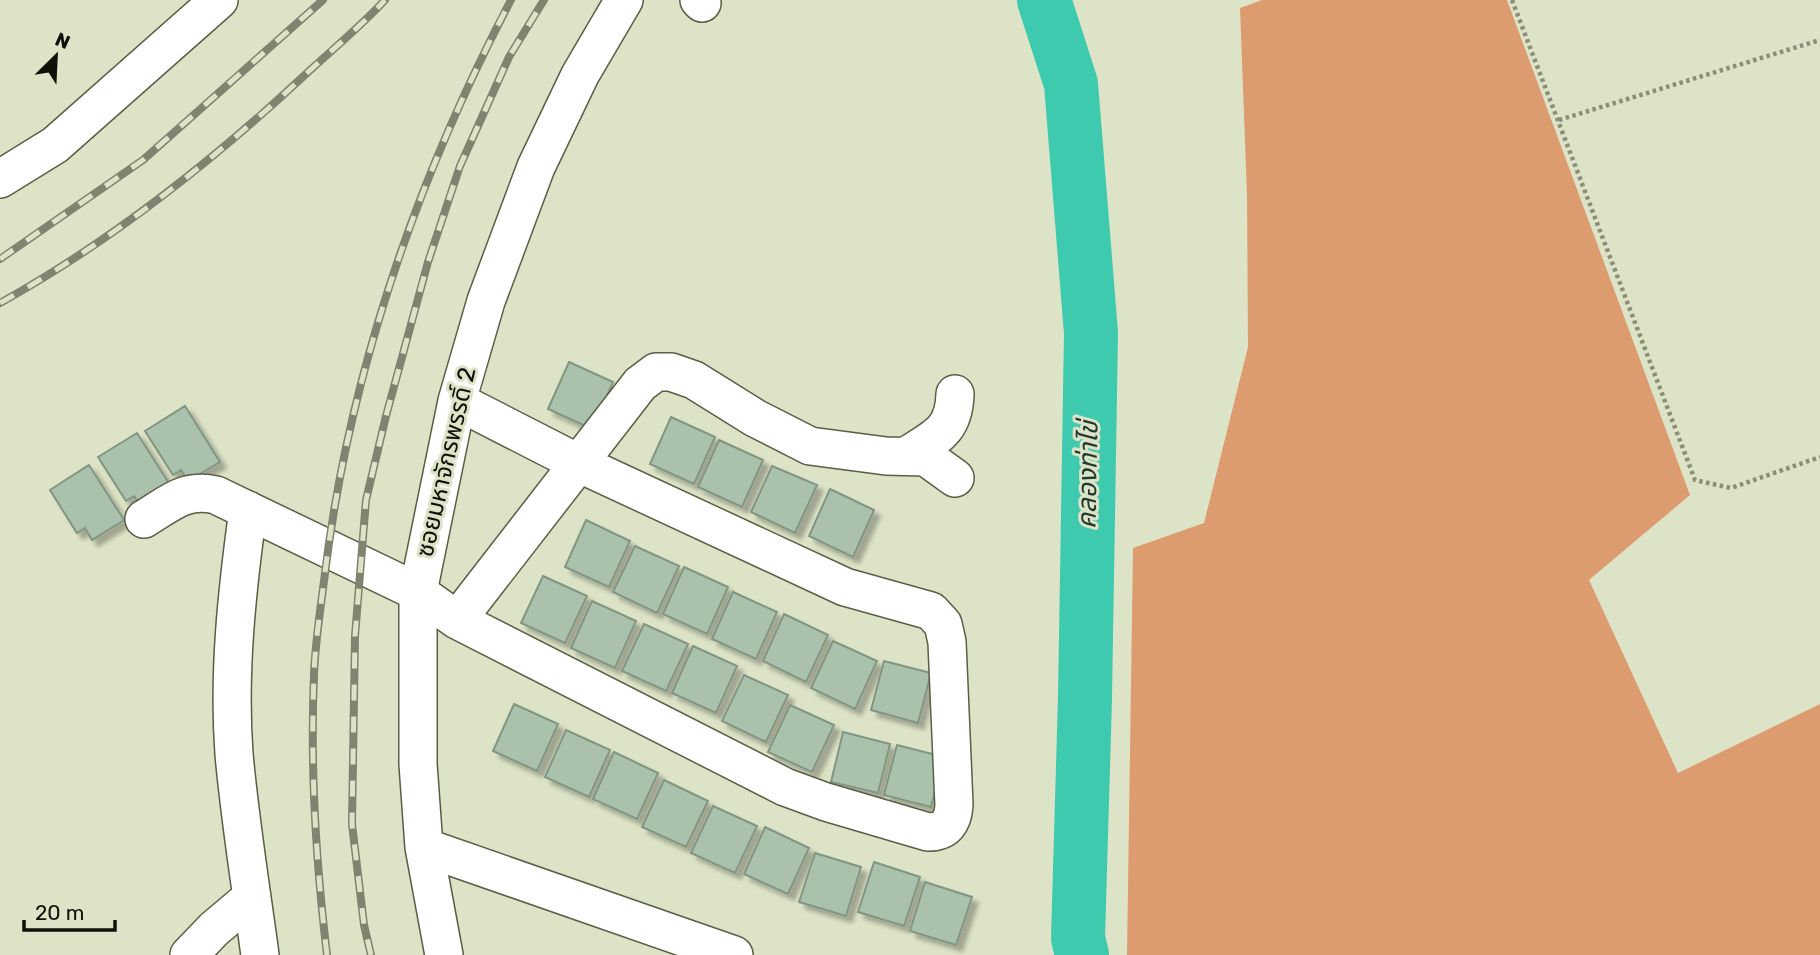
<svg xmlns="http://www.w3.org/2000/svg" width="1820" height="955" viewBox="0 0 1820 955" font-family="Rubik,'Noto Sans Thai',sans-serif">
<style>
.green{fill:#dd9c6f}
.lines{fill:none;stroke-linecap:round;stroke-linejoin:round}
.river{stroke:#3dcaae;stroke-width:54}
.building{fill:#aac1ab;stroke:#819682;stroke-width:2;filter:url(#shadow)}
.minor-casing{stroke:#5a5e45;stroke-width:40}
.path{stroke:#8a8e79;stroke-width:4.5;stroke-dasharray:3.5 3.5;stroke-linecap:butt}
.minor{stroke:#fff;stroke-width:37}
.rail-casing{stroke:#7f836f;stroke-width:8}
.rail{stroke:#dde3c6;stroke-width:5;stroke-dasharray:16;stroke-linecap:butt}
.labels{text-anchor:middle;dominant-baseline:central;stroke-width:6;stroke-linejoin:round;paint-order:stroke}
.street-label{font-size:24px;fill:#0f1007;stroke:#dde3c6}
.water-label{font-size:26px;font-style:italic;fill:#203832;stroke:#dde3c6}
</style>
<defs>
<filter id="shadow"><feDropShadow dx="6" dy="6" stdDeviation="2" flood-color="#0004"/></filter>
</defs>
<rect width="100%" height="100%" fill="#dde3c6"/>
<path class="green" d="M1262 0H1507L1690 495 1589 580 1678 773 1820 704V955H1127L1133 548 1204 523 1248 347 1247 195 1240 8Z"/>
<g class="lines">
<path class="river" d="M1044 0 1071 84 1091 333 1085 698 1078 938 1082 955"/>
</g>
<path class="building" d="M569 362 613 382 592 429 548 409Z
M185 406 220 462 188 481 181 470 173 475 145 431Z
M671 417 715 437 694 484 650 464Z
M137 433 172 488 141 507 134 496 126 501 98 457Z
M719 440 763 460 742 507 698 487Z
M89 465 124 520 92 540 85 528 77 533 50 490Z
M772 466 817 485 795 533 751 512Z
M830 489 874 510 853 557 809 536Z
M586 520 630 541 609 587 565 567Z
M635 546 679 566 657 613 613 592Z
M684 567 728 587 707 634 663 614Z
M543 576 587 596 565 643 521 623Z
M733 592 777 612 756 659 712 639Z
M592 601 636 621 615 668 571 648Z
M784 614 828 635 806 682 763 661Z
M644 624 688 644 666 691 622 671Z
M833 641 877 661 855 709 811 688Z
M693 646 737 666 716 713 672 693Z
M884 661 931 673 918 723 871 710Z
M744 675 788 695 766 742 722 721Z
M514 704 558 724 537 771 493 751Z
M790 705 834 725 812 772 768 752Z
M566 730 610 750 589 797 545 777Z
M843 732 890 744 878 793 831 782Z
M897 745 944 757 931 807 884 795Z
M614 752 658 773 637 819 593 799Z
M664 780 708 801 686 847 642 827Z
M713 806 757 826 735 873 691 853Z
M765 827 809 848 788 894 744 874Z
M815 853 861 867 846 916 799 902Z
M874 862 920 877 904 926 858 912Z
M925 882 972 897 956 945 910 931Z"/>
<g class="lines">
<defs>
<path id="minor" d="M699 0 702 3
M0 179 55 145 219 0
M908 455C936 437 954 431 955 394
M248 510C237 591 228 672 234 754 240 821 251 888 260 955
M144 519C171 503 184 488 216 495L418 592 457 620 785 787 826 802 928 832C947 832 953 821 954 805L947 642 943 624 931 611 845 587 578 463 457 401
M457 620 640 384 656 372H671L694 380 755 418 810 446 886 456 926 457 955 478
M424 847 734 955
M189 955 214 929 252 897
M444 955 424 847 418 764V592L457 401 486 301 536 167 580 75 624 0"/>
</defs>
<use href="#minor" class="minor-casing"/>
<path class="path" d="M1512 0 1695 480 1731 488 1820 457
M1559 120 1820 40"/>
<use href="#minor" class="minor"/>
<defs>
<path id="rail" d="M0 259 143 160 323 0
M0 303C112 241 214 160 307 73 333 49 361 26 385 0
M327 955C316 863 310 768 314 675 315 644 320 612 324 581 348 377 416 181 511 0
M371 955 364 925 352 824 355 636 366 500 386 416 428 262 460 166 509 57 544 0"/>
</defs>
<use href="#rail" class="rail-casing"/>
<use href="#rail" class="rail"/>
</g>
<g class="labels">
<g class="street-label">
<text transform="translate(446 462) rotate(-77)">ซอยมหาจักรพรรดิ์ 2</text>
</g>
<g class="water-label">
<text transform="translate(1088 475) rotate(-89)">คลองท่าไข่</text>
</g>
</g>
<g transform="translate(56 56) rotate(24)" stroke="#dde3c6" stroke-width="5" paint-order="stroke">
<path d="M0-5L12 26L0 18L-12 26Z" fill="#0f1007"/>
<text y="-10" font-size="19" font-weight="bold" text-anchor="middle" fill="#0f1007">N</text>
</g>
<path d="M24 920v10h91v-10" fill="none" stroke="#0f1007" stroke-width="3.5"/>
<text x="35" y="920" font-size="21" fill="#0f1007" stroke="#dde3c6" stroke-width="5" paint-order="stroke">20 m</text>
</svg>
